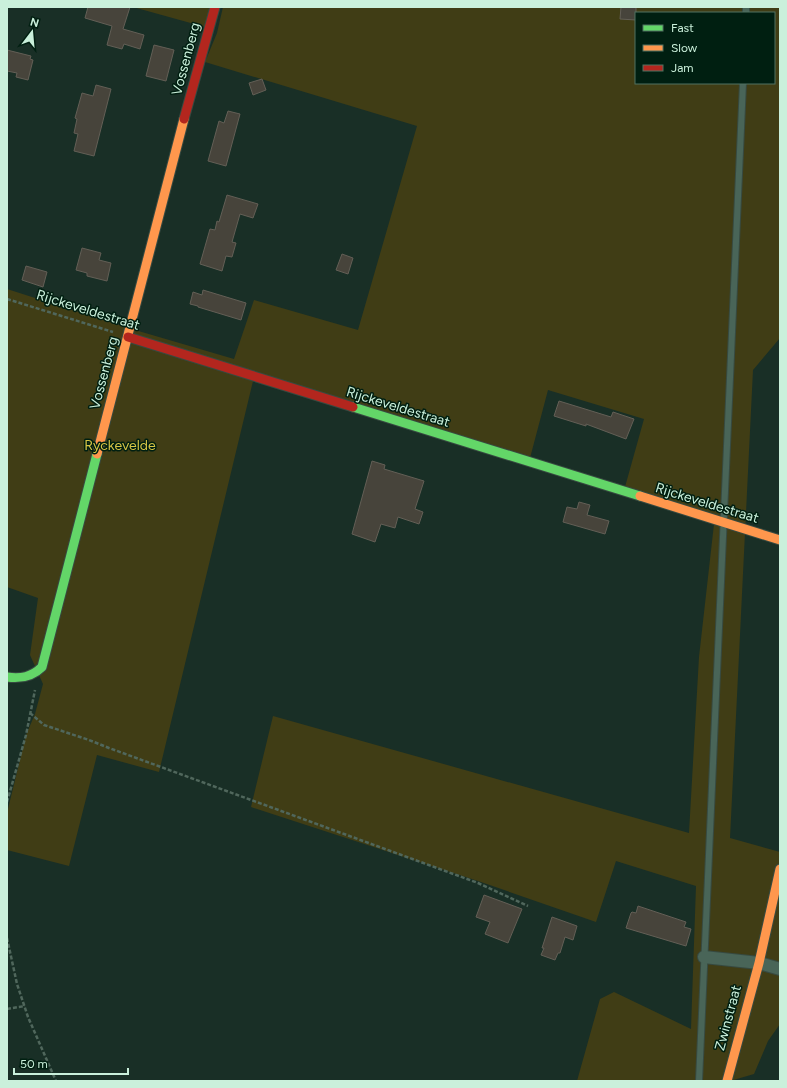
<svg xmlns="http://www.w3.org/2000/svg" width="787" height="1088" viewBox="0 0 787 1088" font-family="Figtree,sans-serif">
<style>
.green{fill:#403d15;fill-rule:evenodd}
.building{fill:#47443b;stroke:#635f56}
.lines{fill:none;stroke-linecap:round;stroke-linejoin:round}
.lane-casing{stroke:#374a41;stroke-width:8}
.street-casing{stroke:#374a41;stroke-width:14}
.fast-casing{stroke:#374a41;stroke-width:11}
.slow-casing{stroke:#374a41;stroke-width:11}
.jam-casing{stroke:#374a41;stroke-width:11}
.path{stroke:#50675c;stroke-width:2.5;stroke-dasharray:4 2;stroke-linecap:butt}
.lane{stroke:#496558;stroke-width:6}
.street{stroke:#496558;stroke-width:12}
.fast{stroke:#63d668;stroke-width:9}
.slow{stroke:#ff974d;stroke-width:9}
.jam{stroke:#b3261e;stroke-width:9}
.labels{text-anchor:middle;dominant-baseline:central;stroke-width:3;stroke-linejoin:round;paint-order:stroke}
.street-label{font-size:14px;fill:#caf0db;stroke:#001f11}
.park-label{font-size:14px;fill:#d7c545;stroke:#001f11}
</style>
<rect width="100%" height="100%" fill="#192f26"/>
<path class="green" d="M133 7H210L205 27Z
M223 7H780V338L753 370 730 838 780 852V1024L768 1041 754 1074 730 1081H577L600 999 614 992 691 1029 696 886 616 861 596 922 481 882 251 807 273 716 689 833 699 657 714 524 625 487 644 419 548 390 530 458 253 381 159 772 97 755 69 866 7 850V813L26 735 35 714 43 684 30 655 38 598 7 587V289L135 330 234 359 254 300 358 330 417 126 205 62 217 33ZM636 13H774V83H636Z"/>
<path class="building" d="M88 7H130L123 29 144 35 140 49 124 44 122 49 107 45 112 26 85 18Z
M621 7H636V20L620 19Z
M154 45 174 50 166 81 146 76Z
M7 50 31 56 30 59 33 60 28 80 16 77 17 73 7 71Z
M262 79 266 90 253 95 249 83Z
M96 85 111 89 94 156 74 151 78 134 74 133 77 119 75 118 82 93 93 96Z
M228 111 240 114 226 166 208 161 219 121 224 123Z
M227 195 258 204 253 218 240 214 232 242 236 243 232 257 226 256 222 271 200 264 210 229 215 230 217 221 219 222Z
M82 248 101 253 99 260 111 263 107 281 87 276V273L76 270Z
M342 254 353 258 348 274 336 270Z
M26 266 47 272 43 287 22 280Z
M203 290 246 303 241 320 198 307V306L190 304 193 292 202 295Z
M559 401 611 417 613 412 634 419 626 439 586 424V426L554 416Z
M372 461 385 465 384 469 424 481 415 509 423 512 419 524 398 517 395 528 381 524 375 542 352 534Z
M579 502 590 505 587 515 609 521 605 534 563 522 567 507 577 509Z
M484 895 522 909 508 943 485 934 490 922 476 917Z
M638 906 686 922 684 927 691 929 686 946 626 928 631 913 632 912 636 913Z
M552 917 577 926 573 940 565 937 560 953H558L555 960 541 955 544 948H542Z"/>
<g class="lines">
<defs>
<path id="lane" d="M746 13V7
M699 1081 743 83"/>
<path id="street" d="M704 957 759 963 780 969"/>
<path id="fast" d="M353 407 640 496
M7 677C21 679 32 677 42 667L97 454"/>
<path id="slow" d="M97 454 184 119
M640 496 780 540
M727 1081 759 963 780 869"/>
<path id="jam" d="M184 119 215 7
M128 337 353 407"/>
</defs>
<use href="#lane" class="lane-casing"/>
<use href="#street" class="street-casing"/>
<use href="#fast" class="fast-casing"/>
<use href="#slow" class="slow-casing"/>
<use href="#jam" class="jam-casing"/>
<path class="path" d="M7 299 113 332
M30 713 44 725 89 740 109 748 478 883 528 906
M7 802 26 735 35 690
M7 938 17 984 28 1017 56 1081
M7 1009 25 1006"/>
<use href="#lane" class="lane"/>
<use href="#street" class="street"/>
<use href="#fast" class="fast"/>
<use href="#slow" class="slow"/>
<use href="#jam" class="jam"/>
</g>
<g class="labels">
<g class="street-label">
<text transform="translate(186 59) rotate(-75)">Vossenberg</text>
<text transform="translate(88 310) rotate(17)">Rijckeveldestraat</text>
<text transform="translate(104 373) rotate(-75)">Vossenberg</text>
<text transform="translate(398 407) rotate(17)">Rijckeveldestraat</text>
<text transform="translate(707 503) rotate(17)">Rijckeveldestraat</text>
<text transform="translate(728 1018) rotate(-75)">Zwinstraat</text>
</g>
<g class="park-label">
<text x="120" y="445">Ryckevelde</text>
</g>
</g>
<rect width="787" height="1088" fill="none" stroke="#caf0db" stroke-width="16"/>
<rect x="635" y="12" width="140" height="72" fill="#001f11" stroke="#517362"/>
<rect x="643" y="25" width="20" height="6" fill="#63d668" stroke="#517362"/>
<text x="671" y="32" font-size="12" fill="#caf0db">Fast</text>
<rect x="643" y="45" width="20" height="6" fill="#ff974d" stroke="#517362"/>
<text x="671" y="52" font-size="12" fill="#caf0db">Slow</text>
<rect x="643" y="65" width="20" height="6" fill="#b3261e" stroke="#517362"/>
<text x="671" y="72" font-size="12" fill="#caf0db">Jam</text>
<g transform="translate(32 32) rotate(16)" stroke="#001f11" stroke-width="3" paint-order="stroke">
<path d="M0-3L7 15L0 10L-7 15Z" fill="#caf0db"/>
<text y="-6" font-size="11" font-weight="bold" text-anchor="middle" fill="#caf0db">N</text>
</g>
<path d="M14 1068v6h114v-6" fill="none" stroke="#caf0db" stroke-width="2"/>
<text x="20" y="1068" font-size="12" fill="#caf0db" stroke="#001f11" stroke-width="3" paint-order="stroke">50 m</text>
</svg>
